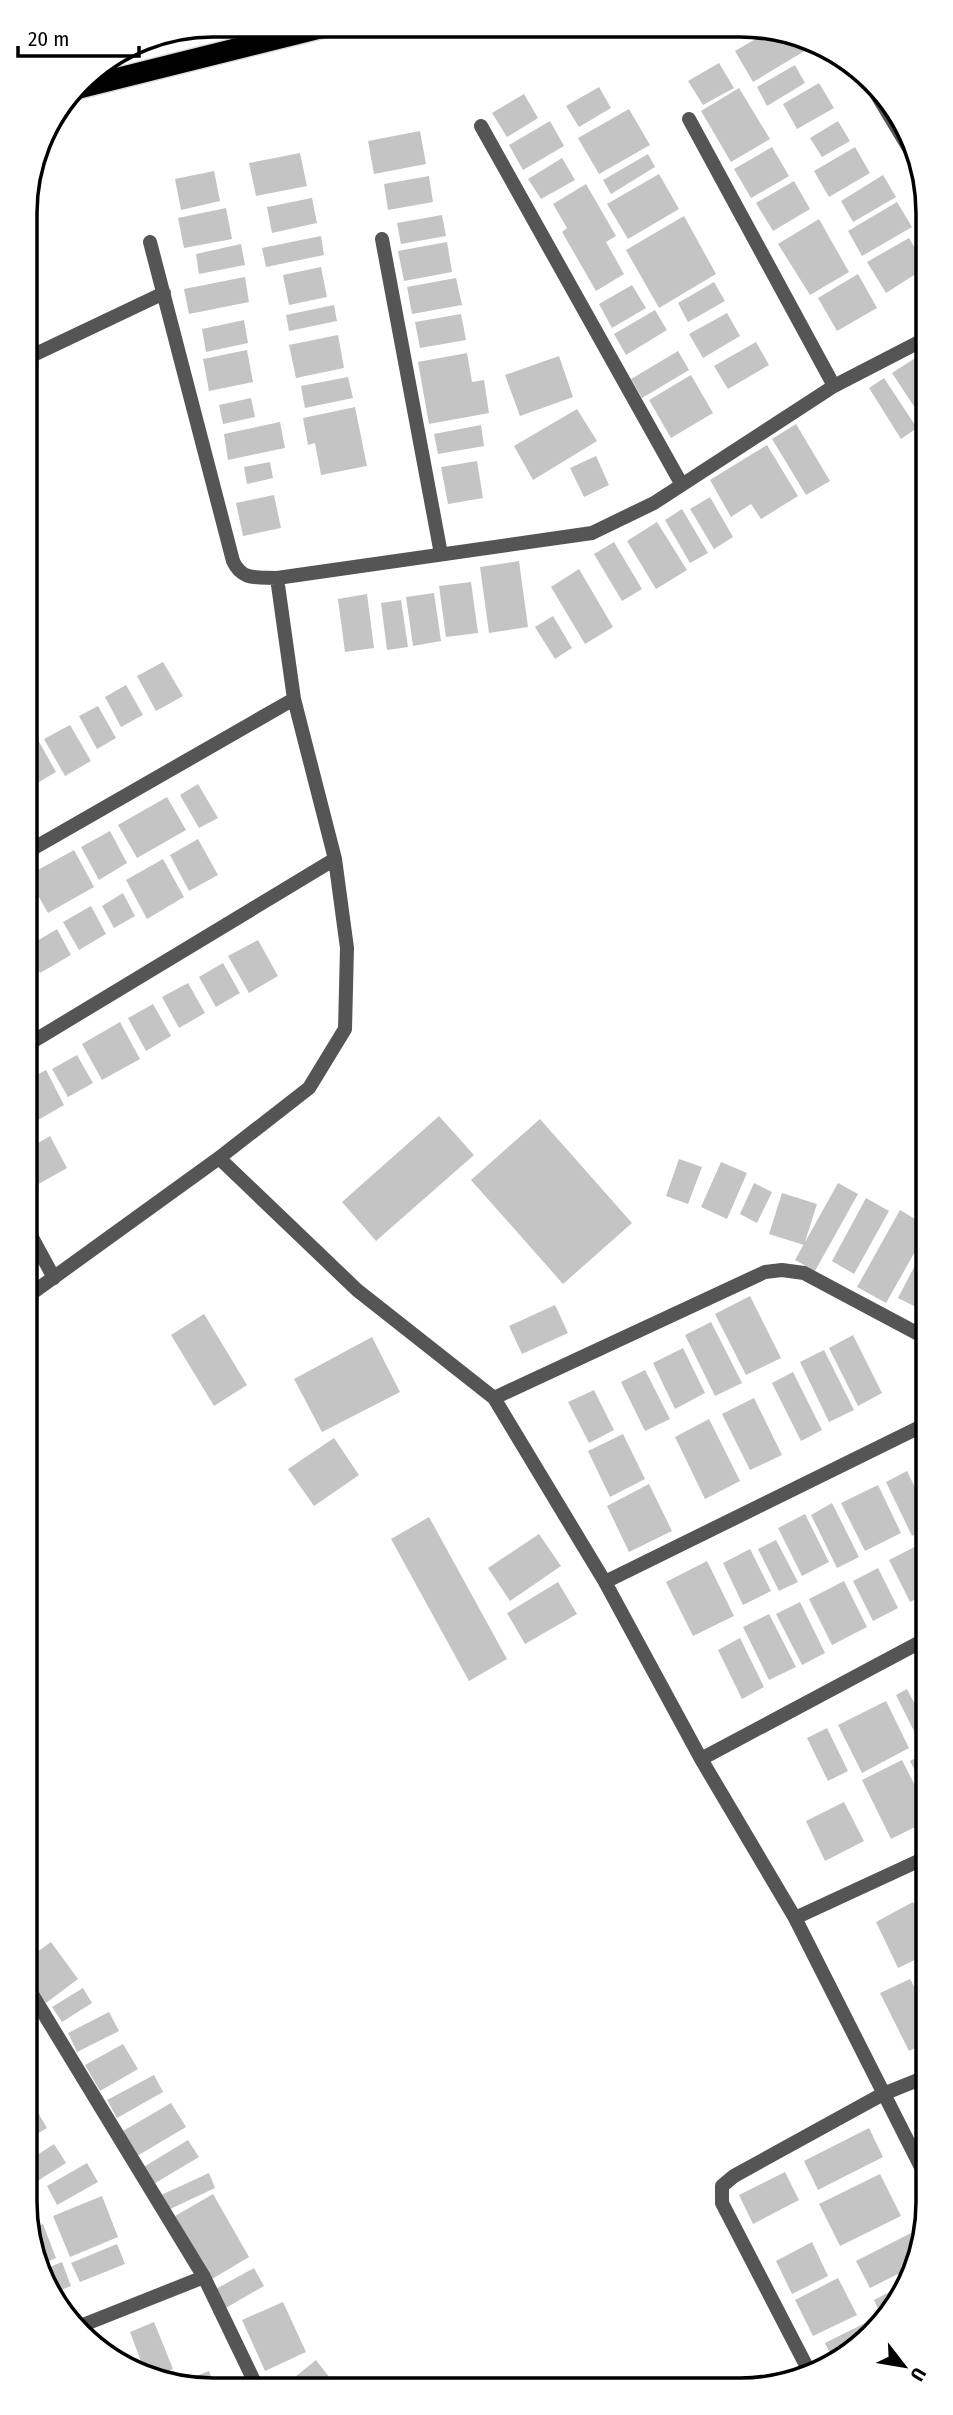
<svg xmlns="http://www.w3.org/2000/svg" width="953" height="2415" viewBox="0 0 953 2415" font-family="'Fira Sans Condensed',sans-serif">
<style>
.building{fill:#c4c4c4}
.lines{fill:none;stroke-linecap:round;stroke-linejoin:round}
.highway-casing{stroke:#dbdbdb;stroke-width:24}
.street{stroke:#555;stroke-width:14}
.highway{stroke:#000;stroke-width:21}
.rim{fill:none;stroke:#000;stroke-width:3.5}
</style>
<rect width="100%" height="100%" fill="#fff"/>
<path class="building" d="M774 28 805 43 808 49 753 82 735 51Z
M719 63 734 88 703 105 688 81Z
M795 65 805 83 767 106 757 87Z
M819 83 834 108 797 129 783 104Z
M599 87 611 108 579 127 566 106Z
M739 88 770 139 731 162 701 111Z
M524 94 538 118 507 137 492 113Z
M629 109 650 145 599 174 578 138Z
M550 121 564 146 523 170 509 145Z
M838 121 850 141 822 157 810 138Z
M420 131 426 164 374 174 368 141Z
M772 147 789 176 751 198 734 169Z
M855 147 870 173 829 197 814 171Z
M300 153 307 186 256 196 249 163Z
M648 154 655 167 611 194 603 180Z
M562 158 575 180 541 199 528 179Z
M214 171 220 201 181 210 175 179Z
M659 174 679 209 628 239 607 204Z
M883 175 896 197 853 222 841 201Z
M429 176 433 202 388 210 384 184Z
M794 181 810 209 773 231 756 203Z
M586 184 616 236 606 242 624 274 596 291 562 232 567 228 553 204Z
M312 198 317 223 272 233 267 207Z
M897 202 912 227 862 256 848 231Z
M226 208 232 239 184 248 178 218Z
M442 215 446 236 401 244 397 223Z
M684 216 716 274 659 308 626 250Z
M819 219 849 272 810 295 778 244Z
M321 236 324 255 266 267 262 248Z
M909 238 922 260V270L886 293 867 262Z
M447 242 452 272 404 281 398 251Z
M241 244 245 265 199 274 196 254Z
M321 267 327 297 289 305 283 275Z
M858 274 877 308 837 331 818 298Z
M245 277 249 302 189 314 184 289Z
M456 278 462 305 412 314 407 287Z
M714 282 725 301 688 322 678 303Z
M632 285 646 308 612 328 599 304Z
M334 305 337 321 289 331 286 315Z
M655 310 667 330 626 355 614 334Z
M727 313 740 336 703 358 689 334Z
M461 314 466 340 420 348 415 322Z
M244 320 248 343 206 352 202 329Z
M338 335 344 368 296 378 289 345Z
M756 342 769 365 728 389 714 366Z
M247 350 253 382 209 391 203 359Z
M678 351 689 370 642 398 631 379Z
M467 353 472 382 484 380 489 413 429 424 418 362Z
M923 353V420L892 373Z
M559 356 573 397 520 416 505 375Z
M691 375 713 413 671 438 649 400Z
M348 377 353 398 305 408 301 386Z
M884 378 917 428 901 439 869 388Z
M251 398 255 417 223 424 219 405Z
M355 407 367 466 321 475 315 443 308 445 303 418Z
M577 409 597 441 533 480 514 446Z
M280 422 285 448 228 460 224 434Z
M796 424 830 481 806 495 772 439Z
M481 425 484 446 438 454 434 434Z
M767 445 798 496 761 519 751 504 731 517 710 480Z
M596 456 609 485 584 497 570 468Z
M477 461 483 498 448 504 441 467Z
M270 462 273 478 247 484 244 467Z
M274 495 281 528 243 536 236 503Z
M710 497 733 537 714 549 690 509Z
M682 509 708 553 690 563 665 520Z
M657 522 687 570 656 589 627 541Z
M614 542 642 589 622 601 594 554Z
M519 561 528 627 489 633 480 567Z
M579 569 613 627 585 644 551 587Z
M471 582 478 633 446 637 439 586Z
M434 593 441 641 413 646 406 597Z
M367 594 374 648 345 652 338 599Z
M401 600 408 647 387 650 381 603Z
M553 616 572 648 555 659 535 627Z
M163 662 183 696 156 711 137 676Z
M126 685 143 715 121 727 105 697Z
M98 706 116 738 97 749 79 716Z
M70 725 91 761 65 776 44 739Z
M38 740 56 772 34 785 27 773V746Z
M198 784 218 818 199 828 180 795Z
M167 797 186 830 137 858 118 825Z
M110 831 127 863 99 880 81 847Z
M198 839 218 875 189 891 170 855Z
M74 850 94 887 48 913 27 876Z
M163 859 184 897 147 919 126 880Z
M123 893 135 916 114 928 102 906Z
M91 906 106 934 79 950 63 922Z
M57 929 71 955 40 973 27 947Z
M258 940 278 976 249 993 228 956Z
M223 963 240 993 216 1007 199 977Z
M188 983 205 1013 179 1028 162 997Z
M153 1004 171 1036 146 1051 128 1018Z
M120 1022 140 1059 102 1080 82 1044Z
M77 1055 93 1083 68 1097 52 1069Z
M46 1070 64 1105 33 1123 28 1113 27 1080Z
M439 1116 474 1155 376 1241 342 1202Z
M540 1119 632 1223 563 1284 471 1180Z
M50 1136 67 1168 28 1190V1149Z
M679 1159 702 1167 688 1204 666 1196Z
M721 1162 747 1173 727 1219 701 1207Z
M754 1183 772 1192 757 1223 740 1214Z
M838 1183 858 1194 815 1271 795 1260Z
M782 1193 817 1204 804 1245 769 1234Z
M866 1198 889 1211 854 1274 832 1261Z
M900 1210 925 1225V1234L886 1303 857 1287Z
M925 1246V1304L922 1310 898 1298Z
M750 1296 781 1358 746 1375 715 1314Z
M555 1305 568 1333 522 1354 509 1326Z
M204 1314 247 1385 214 1406 171 1335Z
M711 1322 742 1383 715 1396 685 1335Z
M853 1335 882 1393 858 1406 829 1348Z
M372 1337 400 1392 322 1432 294 1379Z
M683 1348 705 1393 675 1409 653 1363Z
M824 1350 854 1410 829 1422 800 1362Z
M645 1370 670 1419 645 1431 621 1382Z
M793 1372 822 1430 801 1441 772 1383Z
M594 1390 614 1430 589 1443 568 1402Z
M754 1398 782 1455 750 1470 722 1414Z
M709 1419 740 1481 705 1499 675 1437Z
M623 1434 645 1479 610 1497 588 1451Z
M334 1438 359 1475 314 1506 288 1469Z
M907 1471 926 1510V1528L912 1536 886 1482Z
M649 1484 672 1531 629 1552 607 1506Z
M878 1485 901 1533 865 1551 841 1503Z
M832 1503 859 1557 837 1568 811 1515Z
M805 1514 829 1562 802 1576 778 1528Z
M429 1517 507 1659 469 1681 391 1539Z
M539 1534 561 1566 510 1601 488 1568Z
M776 1540 798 1582 779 1591 758 1549Z
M926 1541V1594L910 1602 889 1560Z
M750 1549 771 1591 743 1605 723 1563Z
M707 1561 734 1616 693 1636 666 1582Z
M878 1568 898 1608 873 1621 853 1581Z
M844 1581 867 1627 832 1645 809 1599Z
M558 1582 577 1614 525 1644 507 1613Z
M800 1602 825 1653 802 1665 776 1614Z
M769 1614 796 1667 769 1680 743 1627Z
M740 1638 764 1687 742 1699 718 1650Z
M927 1673V1705L914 1679Z
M907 1689 927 1728V1740L920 1743 896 1695Z
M886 1701 909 1748 862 1773 838 1725Z
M827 1728 848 1771 828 1781 807 1738Z
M927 1752V1794L910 1761Z
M902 1760 927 1809V1821L891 1839 862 1780Z
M844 1802 864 1841 825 1861 806 1821Z
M927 1890V1913L918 1894Z
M913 1902 927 1931V1954L898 1968 876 1922Z
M51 1942 78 1979 46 2003 30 1982V1957Z
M910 1979 928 2013V2042L909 2051 880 1993Z
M83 1988 92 2003 62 2022 52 2007Z
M109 2012 119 2031 77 2052 68 2033Z
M123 2044 138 2069 100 2091 85 2065Z
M154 2075 163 2092 117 2118 107 2100Z
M171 2103 186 2127 137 2156 123 2131Z
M34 2106 47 2128 30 2138V2109Z
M869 2128 883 2157 818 2190 804 2161Z
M188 2140 199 2157 152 2185 142 2168Z
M54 2144 66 2163 31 2185V2159Z
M87 2163 98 2182 57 2205 47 2186Z
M785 2172 799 2200 753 2224 739 2195Z
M209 2173 215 2188 166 2211 159 2196Z
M880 2174 901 2216 840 2246 819 2204Z
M213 2194 249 2257 212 2279 175 2216Z
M102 2196 118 2237 70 2257 53 2216Z
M43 2224 56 2258 40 2265 31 2251V2229Z
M915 2231 921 2244 916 2265 870 2288 856 2261Z
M812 2242 828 2276 792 2294 776 2261Z
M117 2244 125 2264 80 2282 71 2263Z
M62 2262 71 2286 56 2292 43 2270Z
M254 2268 264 2286 224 2309 214 2290Z
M838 2278 857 2315 813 2336 795 2300Z
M909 2282 884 2322 874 2300Z
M283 2302 306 2352 265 2371 242 2320Z
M869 2321 874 2331 832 2357 825 2343Z
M154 2322 173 2369 155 2376 145 2372 130 2332Z
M316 2360 333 2382 328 2386H284Z
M209 2371 215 2387 173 2385Z"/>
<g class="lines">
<defs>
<path id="highway" d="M75 89 332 25"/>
</defs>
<use href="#highway" class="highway-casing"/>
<path class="street" d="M865 75 922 170
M689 119 834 386
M481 126 682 485
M382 239 441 554
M150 242 233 561C242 581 257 577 277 578L592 533 654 503 834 386 923 340
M25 359 164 293
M27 852 294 699
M27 1045 335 859
M219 1158 357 1290 494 1398 605 1582 701 1759 795 1918 928 2181
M28 1230 54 1278
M28 1296 219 1158 309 1088 345 1029 347 948 335 859 294 699 277 578
M494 1398 765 1272 782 1270 804 1273 926 1338
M605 1582 926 1424
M701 1759 926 1639
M795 1918 927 1857
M30 1991 204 2277 257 2387
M78 2327 204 2277
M809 2371 722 2203V2186L734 2176 883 2094 928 2076"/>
<use href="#highway" class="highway"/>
</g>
<path d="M0 0H953V2415H0ZM213 37H740A176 176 0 0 1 916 213V2202A176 176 0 0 1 740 2378H213A176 176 0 0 1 37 2202V213A176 176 0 0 1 213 37Z" fill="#fff" fill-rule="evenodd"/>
<path class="rim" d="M213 37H740A176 176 0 0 1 916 213V2202A176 176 0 0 1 740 2378H213A176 176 0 0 1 37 2202V213A176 176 0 0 1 213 37Z"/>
<g transform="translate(904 2366) rotate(121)" stroke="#ffffff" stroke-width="5" paint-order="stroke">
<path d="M0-5L12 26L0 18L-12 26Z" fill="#000000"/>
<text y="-10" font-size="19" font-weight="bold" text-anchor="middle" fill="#000000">U</text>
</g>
<path d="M18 46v10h121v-10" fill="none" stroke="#000000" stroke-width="3.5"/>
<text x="28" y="46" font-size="21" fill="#000000" stroke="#ffffff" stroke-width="5" paint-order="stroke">20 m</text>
</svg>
